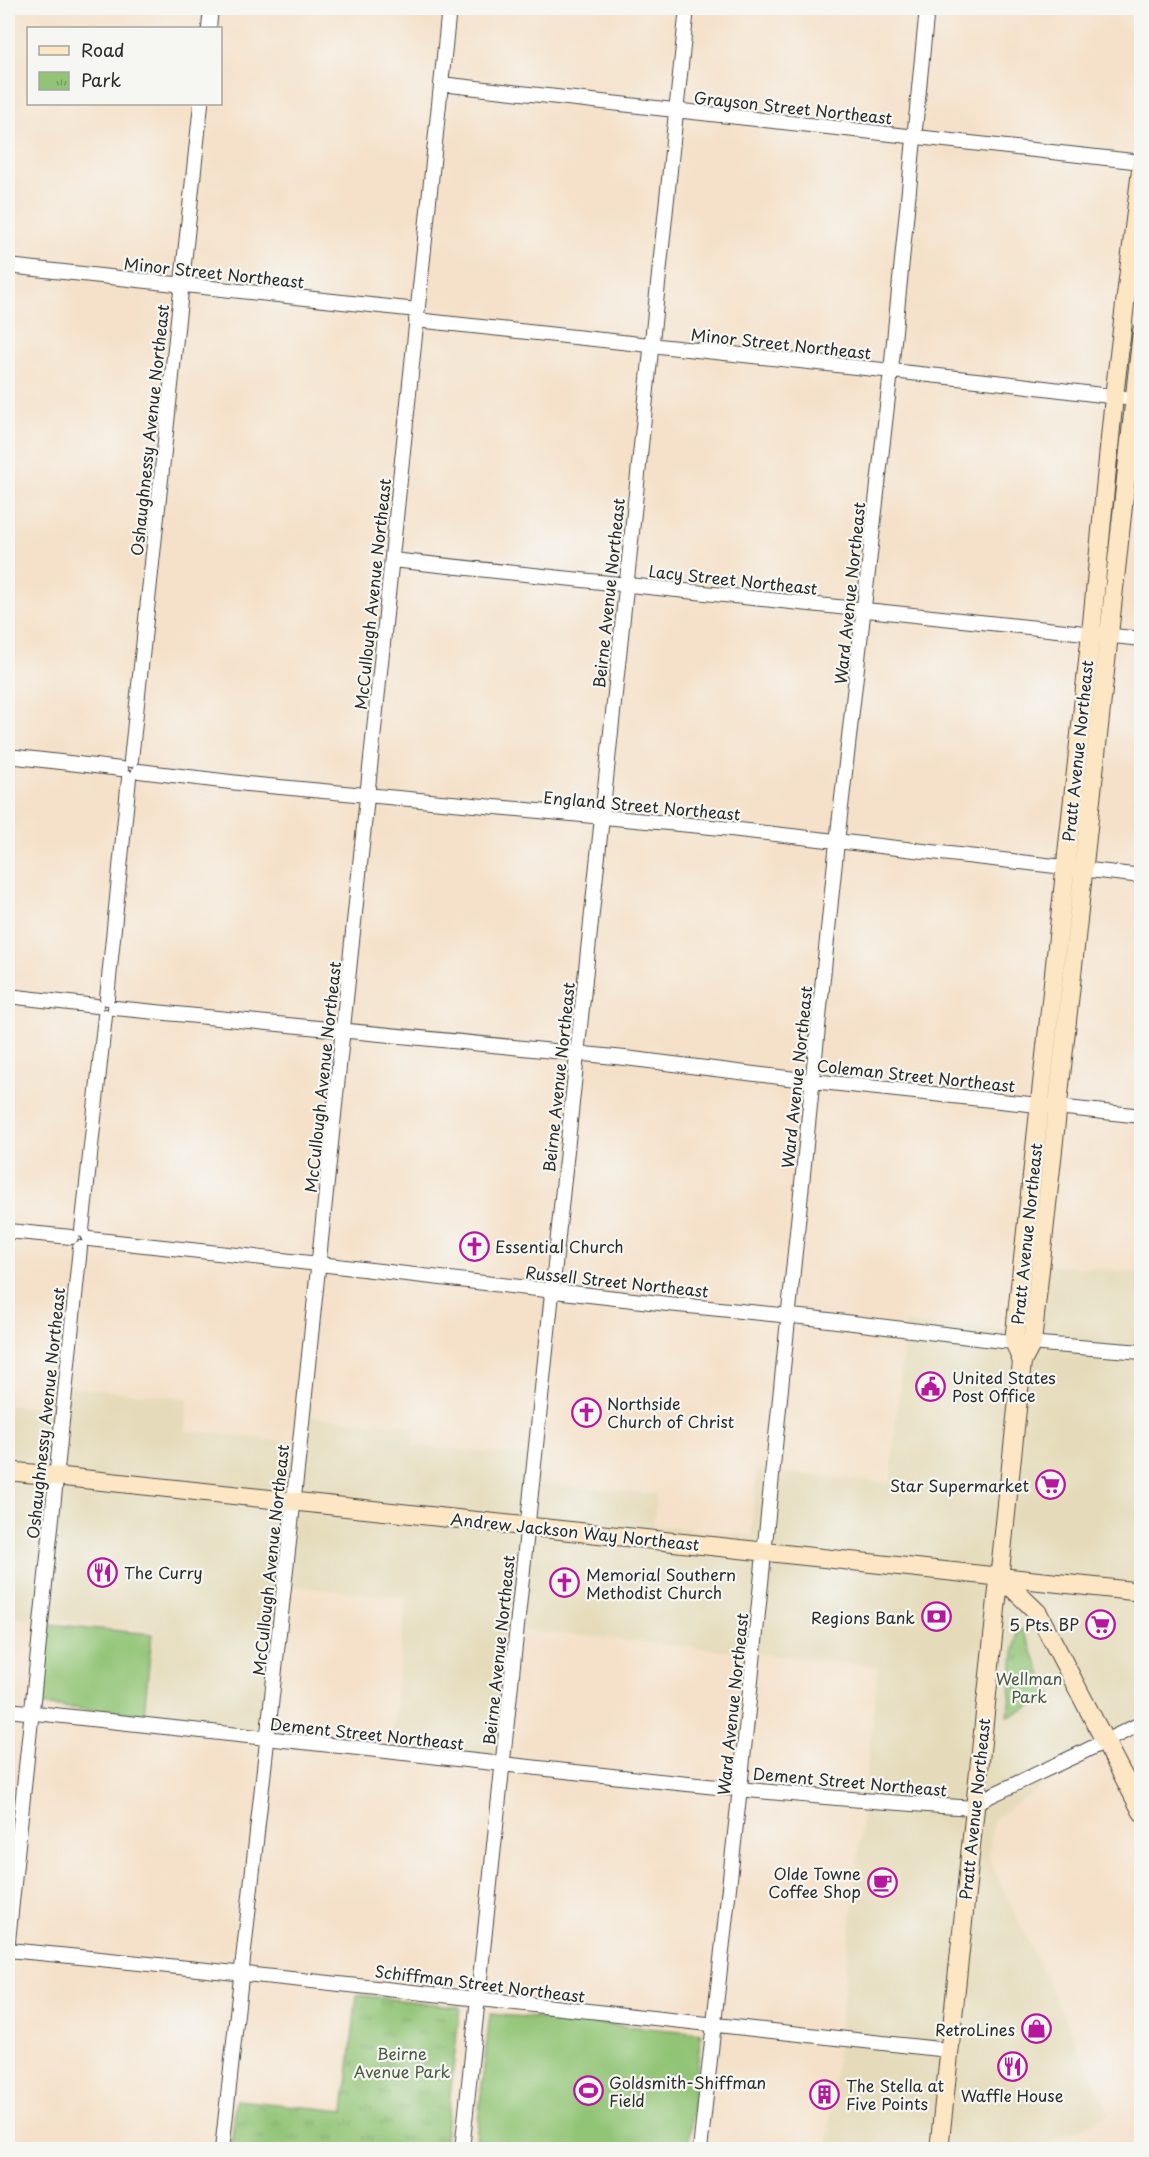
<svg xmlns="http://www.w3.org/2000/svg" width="1149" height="2157" viewBox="0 0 1149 2157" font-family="'Playpen Sans',sans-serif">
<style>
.built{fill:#e5dbba}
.grass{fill:#91c475;stroke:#5e7850;stroke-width:1.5}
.park{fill:url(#park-tufts);stroke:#5e7850;stroke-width:1.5}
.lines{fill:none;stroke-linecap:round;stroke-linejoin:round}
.street-casing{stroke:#494643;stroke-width:16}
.secondary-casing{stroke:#494643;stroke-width:20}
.street{stroke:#fff;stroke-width:14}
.secondary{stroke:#fce6c4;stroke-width:18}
.labels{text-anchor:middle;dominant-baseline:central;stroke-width:4.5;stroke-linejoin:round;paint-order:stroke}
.street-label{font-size:16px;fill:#2b2b2b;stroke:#f6f6f2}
.poi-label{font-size:16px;fill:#2b2b2b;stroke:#f6f6f2;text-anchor:start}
.park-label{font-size:16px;fill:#4a5941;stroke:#f6f6f2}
</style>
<defs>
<pattern id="park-tufts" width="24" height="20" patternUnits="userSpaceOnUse" patternTransform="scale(1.5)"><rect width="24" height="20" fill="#91c475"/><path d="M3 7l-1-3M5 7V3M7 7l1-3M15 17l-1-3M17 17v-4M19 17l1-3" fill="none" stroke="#779f60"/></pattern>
</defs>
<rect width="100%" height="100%" fill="#f6f6f2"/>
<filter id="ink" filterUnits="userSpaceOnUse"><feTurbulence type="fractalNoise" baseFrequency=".0167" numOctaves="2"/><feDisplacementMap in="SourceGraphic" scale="12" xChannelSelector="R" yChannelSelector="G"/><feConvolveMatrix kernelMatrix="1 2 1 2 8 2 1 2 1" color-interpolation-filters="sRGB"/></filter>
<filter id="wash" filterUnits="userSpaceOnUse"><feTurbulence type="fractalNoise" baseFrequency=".008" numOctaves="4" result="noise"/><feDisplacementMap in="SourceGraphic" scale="24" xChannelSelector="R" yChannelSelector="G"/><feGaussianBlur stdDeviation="1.35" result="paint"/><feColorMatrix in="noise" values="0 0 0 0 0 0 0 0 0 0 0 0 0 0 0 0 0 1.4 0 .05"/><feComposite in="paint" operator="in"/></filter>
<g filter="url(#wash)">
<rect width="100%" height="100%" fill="#f5e1c9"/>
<path class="built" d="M1018 1262 1141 1273V1725L1106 1741 993 1820 989 1859 1110 2114 1038 2149H827L878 1666 511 1629 497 1758 392 1744 406 1597 278 1585 262 1733 146 1721 155 1631 8 1616V1405L57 1411 61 1387 188 1398 186 1430 304 1444 308 1416 415 1427 413 1446 541 1457 539 1484 656 1494 654 1525 751 1536 757 1470 890 1483 906 1323 1009 1331Z"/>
<path class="grass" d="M48 1624 152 1634 144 1715 40 1705Z
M490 2014 701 2033 688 2149H475Z"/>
<path class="park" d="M1021 1629 1053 1697 1008 1716 1016 1632Z
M357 1995 460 2007 444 2149H231L236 2100 344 2111Z"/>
</g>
<g filter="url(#ink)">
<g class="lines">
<defs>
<path id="street" d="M209 28 211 8
M441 84 1142 162
M8 266 417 310
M416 320 1004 383 1142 400
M392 560 1142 639
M8 756 121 769
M131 760 201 104
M139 771 247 784 722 828 1142 876
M8 996 96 1006
M107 998 129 778
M115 1008 625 1058 812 1081 1142 1116
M82 1230 105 1016
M8 1231 71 1237
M89 1239 319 1264 668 1304 812 1318 1002 1341 1142 1352
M8 1710C134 1724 260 1737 386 1751 582 1773 778 1796 974 1808
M975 1803 1079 1754 1142 1723
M8 1941 80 1248
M8 1950C322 1980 635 2017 949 2050
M222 2150 300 1442 449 8
M462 2150 687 8
M700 2150 740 1788 837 842 891 371 927 8"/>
<path id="secondary" d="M1022 1362 1014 1341 1091 633 1114 397 1142 161
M8 1471 1142 1592
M999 1575 1038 1613 1142 1812
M939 2150 1021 1371 1022 1362 1032 1343 1142 331"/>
</defs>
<use href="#street" class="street-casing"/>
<use href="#secondary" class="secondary-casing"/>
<use href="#street" class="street"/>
<use href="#secondary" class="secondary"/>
</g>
</g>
<defs>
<symbol id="church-ring" viewBox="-11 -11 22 22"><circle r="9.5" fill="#f6f6f2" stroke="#b5179e" stroke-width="1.5"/><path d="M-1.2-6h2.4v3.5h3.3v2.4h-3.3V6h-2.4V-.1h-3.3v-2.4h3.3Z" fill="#b5179e"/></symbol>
<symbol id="civic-ring" viewBox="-11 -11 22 22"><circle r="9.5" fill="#f6f6f2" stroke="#b5179e" stroke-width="1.5"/><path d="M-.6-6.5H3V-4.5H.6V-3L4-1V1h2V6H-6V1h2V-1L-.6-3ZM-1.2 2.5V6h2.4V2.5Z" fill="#b5179e"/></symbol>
<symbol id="supermarket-ring" viewBox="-11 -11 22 22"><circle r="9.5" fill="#f6f6f2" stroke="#b5179e" stroke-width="1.5"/><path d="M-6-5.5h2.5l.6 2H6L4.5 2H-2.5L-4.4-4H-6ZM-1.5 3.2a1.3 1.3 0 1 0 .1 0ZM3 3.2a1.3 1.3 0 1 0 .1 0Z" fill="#b5179e"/></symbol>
<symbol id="restaurant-ring" viewBox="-11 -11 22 22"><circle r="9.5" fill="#f6f6f2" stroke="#b5179e" stroke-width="1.5"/><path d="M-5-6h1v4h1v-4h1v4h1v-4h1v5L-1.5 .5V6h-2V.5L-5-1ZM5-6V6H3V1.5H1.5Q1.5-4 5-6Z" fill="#b5179e"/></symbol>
<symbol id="bank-ring" viewBox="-11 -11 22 22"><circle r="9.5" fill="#f6f6f2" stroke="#b5179e" stroke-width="1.5"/><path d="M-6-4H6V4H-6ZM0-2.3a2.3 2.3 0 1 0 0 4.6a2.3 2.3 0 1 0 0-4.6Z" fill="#b5179e"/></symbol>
<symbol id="cafe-ring" viewBox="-11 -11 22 22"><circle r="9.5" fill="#f6f6f2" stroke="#b5179e" stroke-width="1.5"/><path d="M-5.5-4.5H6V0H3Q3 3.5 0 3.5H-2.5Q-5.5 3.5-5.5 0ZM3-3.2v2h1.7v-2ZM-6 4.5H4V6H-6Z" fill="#b5179e"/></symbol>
<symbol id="shop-ring" viewBox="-11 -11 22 22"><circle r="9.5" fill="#f6f6f2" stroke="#b5179e" stroke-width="1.5"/><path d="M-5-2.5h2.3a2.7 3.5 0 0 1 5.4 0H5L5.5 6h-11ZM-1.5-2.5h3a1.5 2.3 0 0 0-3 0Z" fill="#b5179e"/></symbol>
<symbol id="stadium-ring" viewBox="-11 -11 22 22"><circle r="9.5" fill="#f6f6f2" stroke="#b5179e" stroke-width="1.5"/><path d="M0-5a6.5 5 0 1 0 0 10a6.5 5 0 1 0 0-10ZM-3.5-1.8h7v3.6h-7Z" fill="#b5179e"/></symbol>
<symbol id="building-ring" viewBox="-11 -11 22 22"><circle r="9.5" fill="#f6f6f2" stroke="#b5179e" stroke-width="1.5"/><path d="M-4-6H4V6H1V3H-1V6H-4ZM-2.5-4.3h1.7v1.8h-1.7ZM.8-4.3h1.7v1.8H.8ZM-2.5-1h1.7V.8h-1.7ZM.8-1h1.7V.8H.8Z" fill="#b5179e"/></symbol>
</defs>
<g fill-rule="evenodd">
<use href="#church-ring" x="458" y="1230" width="33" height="33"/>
<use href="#civic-ring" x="914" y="1370" width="33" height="33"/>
<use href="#church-ring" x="570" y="1396" width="33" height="33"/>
<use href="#supermarket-ring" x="1034" y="1468" width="33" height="33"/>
<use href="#restaurant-ring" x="86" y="1556" width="33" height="33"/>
<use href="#church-ring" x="548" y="1566" width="33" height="33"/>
<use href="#bank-ring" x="920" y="1600" width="33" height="33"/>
<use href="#supermarket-ring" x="1084" y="1608" width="33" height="33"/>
<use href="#cafe-ring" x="866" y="1866" width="33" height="33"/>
<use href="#shop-ring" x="1020" y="2012" width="33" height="33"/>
<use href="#restaurant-ring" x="996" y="2050" width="33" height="33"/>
<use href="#stadium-ring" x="572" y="2074" width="33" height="33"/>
<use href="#building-ring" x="808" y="2078" width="33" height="33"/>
</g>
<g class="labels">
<g class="street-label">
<text transform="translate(793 107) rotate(6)">Grayson Street Northeast</text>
<text transform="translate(214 272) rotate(6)">Minor Street Northeast</text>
<text transform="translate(781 343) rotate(6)">Minor Street Northeast</text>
<text transform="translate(149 430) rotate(-84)">Oshaughnessy Avenue Northeast</text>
<text transform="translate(733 579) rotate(6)">Lacy Street Northeast</text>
<text transform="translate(608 593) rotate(-84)">Beirne Avenue Northeast</text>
<text transform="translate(849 593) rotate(-84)">Ward Avenue Northeast</text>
<text transform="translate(372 594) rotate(-84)">McCullough Avenue Northeast</text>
<text transform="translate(1077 751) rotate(-84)">Pratt Avenue Northeast</text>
<text transform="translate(642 805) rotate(5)">England Street Northeast</text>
<text transform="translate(916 1075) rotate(6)">Coleman Street Northeast</text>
<text transform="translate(322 1077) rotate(-84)">McCullough Avenue Northeast</text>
<text transform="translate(558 1077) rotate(-84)">Beirne Avenue Northeast</text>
<text transform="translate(796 1077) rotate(-84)">Ward Avenue Northeast</text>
<text transform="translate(1026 1234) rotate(-84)">Pratt Avenue Northeast</text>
<text transform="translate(617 1281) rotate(6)">Russell Street Northeast</text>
<text transform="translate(45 1413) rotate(-84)">Oshaughnessy Avenue Northeast</text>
<text transform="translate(575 1531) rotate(6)">Andrew Jackson Way Northeast</text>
<text transform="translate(270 1560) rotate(-84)">McCullough Avenue Northeast</text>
<text transform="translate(498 1650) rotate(-84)">Beirne Avenue Northeast</text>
<text transform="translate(732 1704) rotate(-84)">Ward Avenue Northeast</text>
<text transform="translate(367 1733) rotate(6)">Dement Street Northeast</text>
<text transform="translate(850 1781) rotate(5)">Dement Street Northeast</text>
<text transform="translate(974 1809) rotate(-84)">Pratt Avenue Northeast</text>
<text transform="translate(480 1983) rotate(7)">Schiffman Street Northeast</text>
</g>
<g class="poi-label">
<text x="495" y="1246">Essential Church</text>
<text x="952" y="1377">United States<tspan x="952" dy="18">Post Office</tspan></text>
<text x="607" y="1403">Northside<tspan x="607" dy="18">Church of Christ</tspan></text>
<text x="1029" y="1485" text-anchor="end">Star Supermarket</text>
<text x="124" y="1572">The Curry</text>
<text x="586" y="1574">Memorial Southern<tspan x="586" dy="18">Methodist Church</tspan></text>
<text x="915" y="1617" text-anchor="end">Regions Bank</text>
<text x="1079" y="1624" text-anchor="end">5 Pts. BP</text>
<text x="861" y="1873" text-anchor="end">Olde Towne<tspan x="861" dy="18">Coffee Shop</tspan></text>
<text x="1015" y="2029" text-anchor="end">RetroLines</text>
<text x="609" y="2082">Goldsmith-Shiffman<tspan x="609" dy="18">Field</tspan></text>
<text x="846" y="2085">The Stella at<tspan x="846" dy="18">Five Points</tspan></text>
<text x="1012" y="2095" text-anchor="middle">Waffle House</text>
</g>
<g class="park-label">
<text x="1029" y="1678">Wellman<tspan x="1029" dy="18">Park</tspan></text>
<text x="402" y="2053">Beirne<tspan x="402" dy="18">Avenue Park</tspan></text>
</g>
</g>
<rect width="1149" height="2157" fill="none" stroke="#f6f6f2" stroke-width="30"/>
<rect x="27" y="27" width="195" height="78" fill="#f6f6f2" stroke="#a5a5a2" stroke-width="1.5"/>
<rect x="39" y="46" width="30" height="9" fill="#fce6c4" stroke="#a5a5a2" stroke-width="1.5"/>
<text x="81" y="57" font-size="18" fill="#2b2b2b">Road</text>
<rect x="39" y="72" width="30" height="18" fill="url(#park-tufts)" stroke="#a5a5a2" stroke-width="1.5"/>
<text x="81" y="87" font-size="18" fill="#2b2b2b">Park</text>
</svg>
